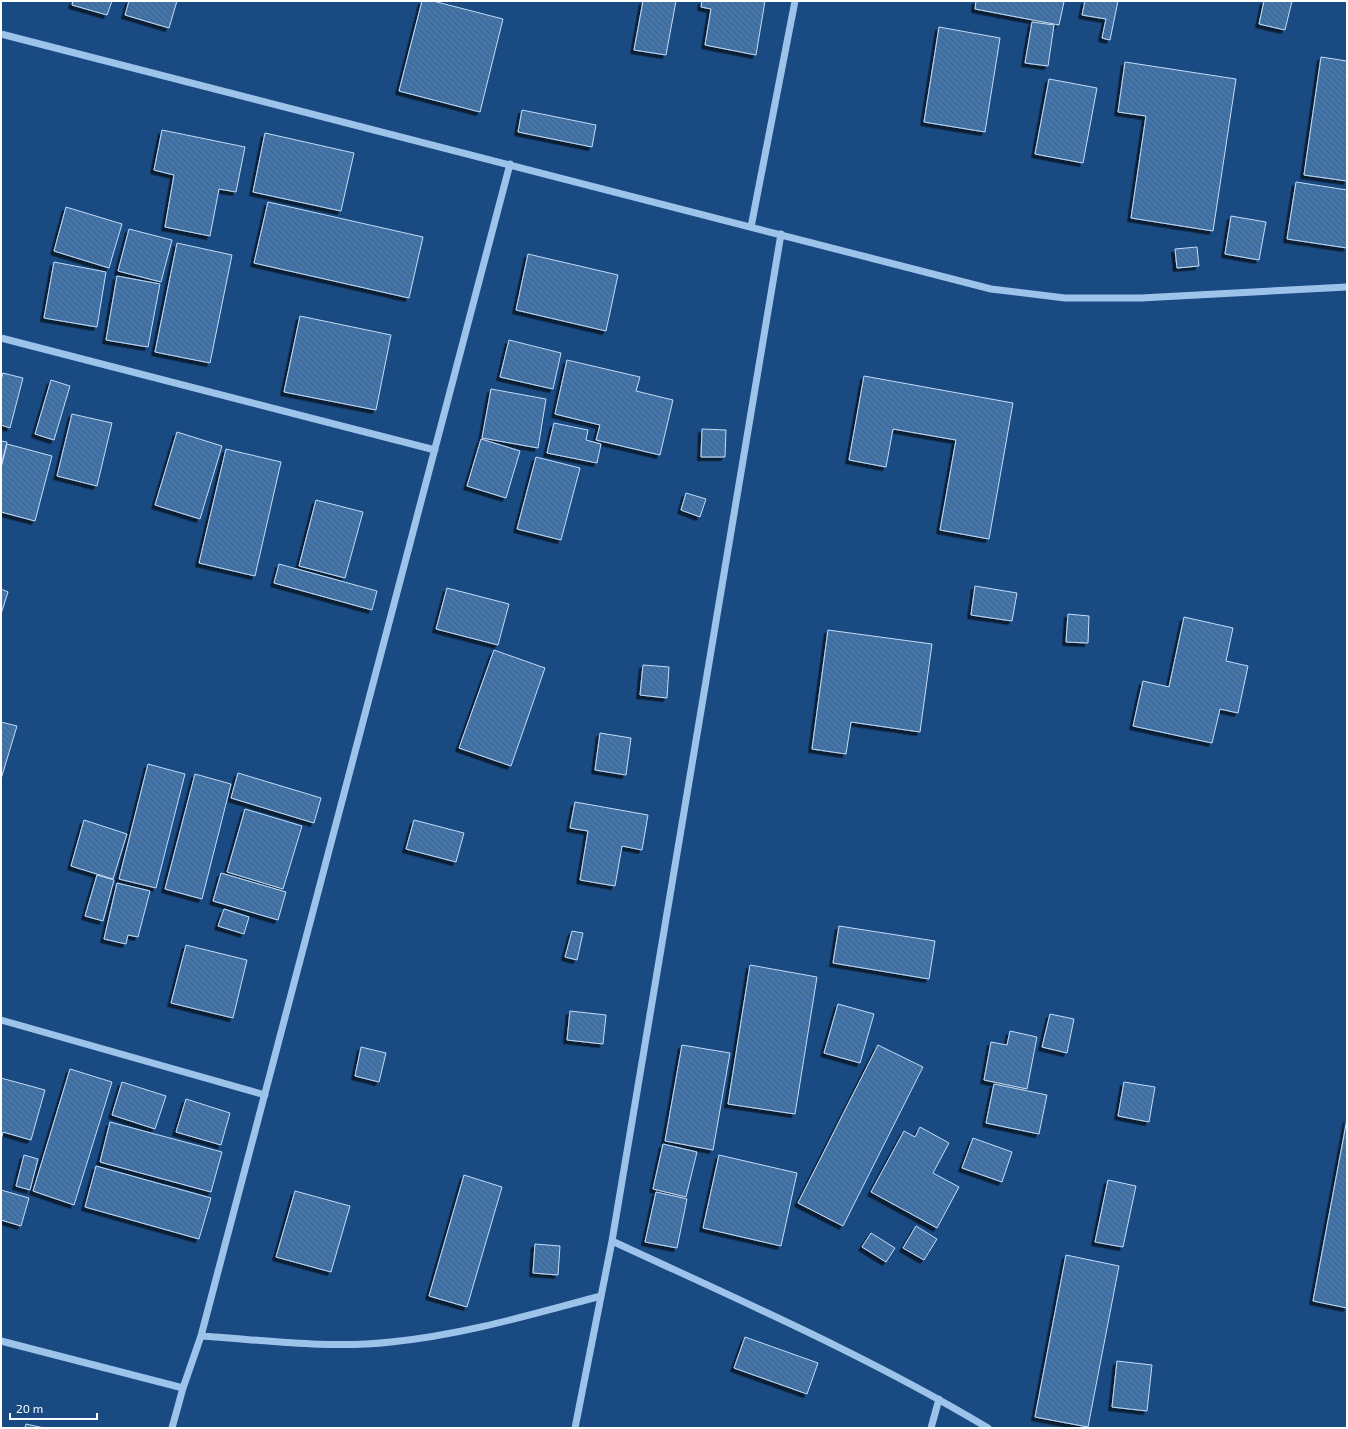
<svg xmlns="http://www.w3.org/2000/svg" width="1348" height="1429" viewBox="0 0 1348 1429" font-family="'Exo 2',sans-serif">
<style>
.building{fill:url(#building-back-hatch);stroke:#c2dcf8;filter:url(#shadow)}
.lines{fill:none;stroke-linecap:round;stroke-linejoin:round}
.minor{stroke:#9ec3eb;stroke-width:7}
</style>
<defs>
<pattern id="building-back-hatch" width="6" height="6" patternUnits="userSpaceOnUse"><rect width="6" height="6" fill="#4274ab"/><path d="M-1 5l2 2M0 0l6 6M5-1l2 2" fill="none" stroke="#485e77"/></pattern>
<filter id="shadow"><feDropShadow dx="-3.5" dy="3.5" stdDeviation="0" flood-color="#0009"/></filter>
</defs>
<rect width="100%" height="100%" fill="#1a4a82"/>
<path class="building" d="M73 1H112L107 15 72 5Z
M129 1H177L169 28 125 15Z
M422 1H433L503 19 480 112 399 91Z
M643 1H676L666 55 634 50Z
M702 1H765L756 55 705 45 711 9 701 7Z
M976 1H1061L1064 2 1059 25 975 9Z
M1085 1H1118L1110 40 1102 38 1106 19 1082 15Z
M1264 1H1292L1285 30 1259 24Z
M1032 22 1054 25 1048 66 1025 63Z
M939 27 1000 38 985 132 924 122Z
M1321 57 1347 61V181L1304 175Z
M1125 62 1236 79 1213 231 1131 218 1146 116 1118 112Z
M1049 79 1097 88 1083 163 1035 154Z
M522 110 596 125 592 147 518 132Z
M162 130 245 147 236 192 219 189 210 236 165 227 174 175 154 170Z
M265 133 354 153 341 211 253 192Z
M1296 182 1347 190V248L1287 239Z
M268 202 423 237 409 298 254 263Z
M66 207 122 224 109 268 54 251Z
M1231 216 1266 222 1259 260 1225 254Z
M129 229 172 240 161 282 118 271Z
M177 243 232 255 210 363 155 352Z
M1197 247 1199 266 1177 268 1175 249Z
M528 254 618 275 606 331 516 310Z
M54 262 106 272 97 327 44 318Z
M117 276 160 284 148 347 106 340Z
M300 316 391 335 376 410 284 392Z
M509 340 561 353 553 389 500 377Z
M567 360 640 377 636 391 673 400 660 455 596 440 600 425 555 414Z
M3 373 23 378 10 428 1 425V380Z
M864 376 1013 403 989 539 940 530 956 440 893 429 886 467 849 460Z
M51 380 70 386 54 440 35 434Z
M491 389 546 399 538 448 482 438Z
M72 414 112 423 97 486 57 476Z
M554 423 588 430 586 440 601 444 597 463 547 453Z
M702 429 726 430 725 457H701Z
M177 432 222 446 200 519 155 505Z
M481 439 520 451 506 498 467 486Z
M1 441 7 442 1 466Z
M7 444 52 456 35 521 1 512V468Z
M226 449 281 462 255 576 199 563Z
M536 457 580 468 561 540 517 529Z
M686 493 706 499 700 517 681 510Z
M316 500 363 512 345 578 299 566Z
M279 564 377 591 372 610 274 583Z
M975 586 1017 593 1012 621 971 615Z
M447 588 509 604 498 645 436 629Z
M1 589 8 592 1 614Z
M1068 614 1089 616 1088 643 1066 642Z
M1184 617 1233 628 1226 661 1248 666 1238 713 1220 709 1212 743 1133 726 1143 681 1169 687Z
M828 630 932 644 920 732 851 722 846 754 812 749Z
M494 650 545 668 511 766 459 748Z
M643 665 669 667 667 698 640 695Z
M1 722 17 726 1 779Z
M600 733 631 738 626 775 595 770Z
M148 764 185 774 156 888 119 879Z
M238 773 321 798 314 823 231 798Z
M195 774 231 784 202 899 165 889Z
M575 802 648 815 642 850 622 846 615 886 580 880 588 831 570 828Z
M245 809 302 826 283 889 227 872Z
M84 820 127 834 113 879 71 866Z
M414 820 464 833 456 862 406 849Z
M221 873 286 892 278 920 213 901Z
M97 875 114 880 103 921 85 916Z
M117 883 150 891 138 937 128 935 126 944 104 939Z
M224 909 249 917 244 934 218 926Z
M839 926 935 941 929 979 833 963Z
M572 931 583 933 577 960 565 957Z
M186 945 247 960 233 1018 171 1003Z
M750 965 817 977 795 1114 728 1104Z
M838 1004 874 1014 860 1063 824 1053Z
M570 1011 606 1015 603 1044 567 1040Z
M1050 1014 1074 1019 1067 1053 1042 1047Z
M1010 1031 1037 1037 1027 1089 984 1080 991 1042 1007 1045Z
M682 1045 730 1053 713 1150 665 1141Z
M878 1045 923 1067 843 1226 798 1203Z
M361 1047 386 1053 379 1082 355 1076Z
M70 1069 112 1082 74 1205 33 1191Z
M1 1078 45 1090 31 1140 3 1132 1 1140Z
M122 1082 166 1096 155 1129 112 1115Z
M1124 1082 1155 1087 1149 1122 1118 1116Z
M994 1084 1047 1095 1039 1134 986 1123Z
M186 1099 230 1113 221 1145 176 1132Z
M1347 1119V1308L1313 1301Z
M110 1122 222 1152 211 1192 100 1162Z
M920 1127 949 1143 933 1173 959 1187 937 1228 871 1192 904 1131 915 1137Z
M973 1138 1012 1152 1002 1182 962 1168Z
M663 1144 697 1152 686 1197 653 1189Z
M24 1155 38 1159 30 1190 16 1186Z
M719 1155 797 1173 781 1246 703 1228Z
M96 1166 211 1198 199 1239 85 1207Z
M464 1175 502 1187 467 1307 429 1296Z
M1108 1180 1136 1186 1123 1247 1095 1242Z
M1 1190 29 1198 21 1226 1 1220Z
M295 1191 350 1206 331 1272 276 1257Z
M656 1192 687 1199 677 1248 645 1242Z
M916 1226 937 1239 924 1260 903 1248Z
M871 1233 895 1248 886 1262 862 1247Z
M535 1244 560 1246 558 1275 533 1273Z
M1066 1255 1119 1266 1088 1427 1035 1417Z
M745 1337 818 1363 807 1394 734 1368Z
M1117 1361 1152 1365 1147 1411 1112 1407Z
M26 1424 44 1428H25Z"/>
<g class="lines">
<path class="minor" d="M1 34 991 289 1065 298H1141L1347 287
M751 227 795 1
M1 338 435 450
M1 1020 265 1095
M612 1241C739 1300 868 1356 988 1428
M201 1336C264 1340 328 1349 391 1342 463 1335 533 1314 601 1296
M1 1341 183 1388
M172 1428 183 1388 201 1336 510 164
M575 1428 612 1241 781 234
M931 1428 939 1399"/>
</g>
<rect width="1348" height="1429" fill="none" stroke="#ffffff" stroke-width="4"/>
<path d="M10 1413v6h87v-6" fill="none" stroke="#ffffff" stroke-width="2"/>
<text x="16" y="1413" font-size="12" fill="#ffffff" stroke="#1a4a82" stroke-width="3" paint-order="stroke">20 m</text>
</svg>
